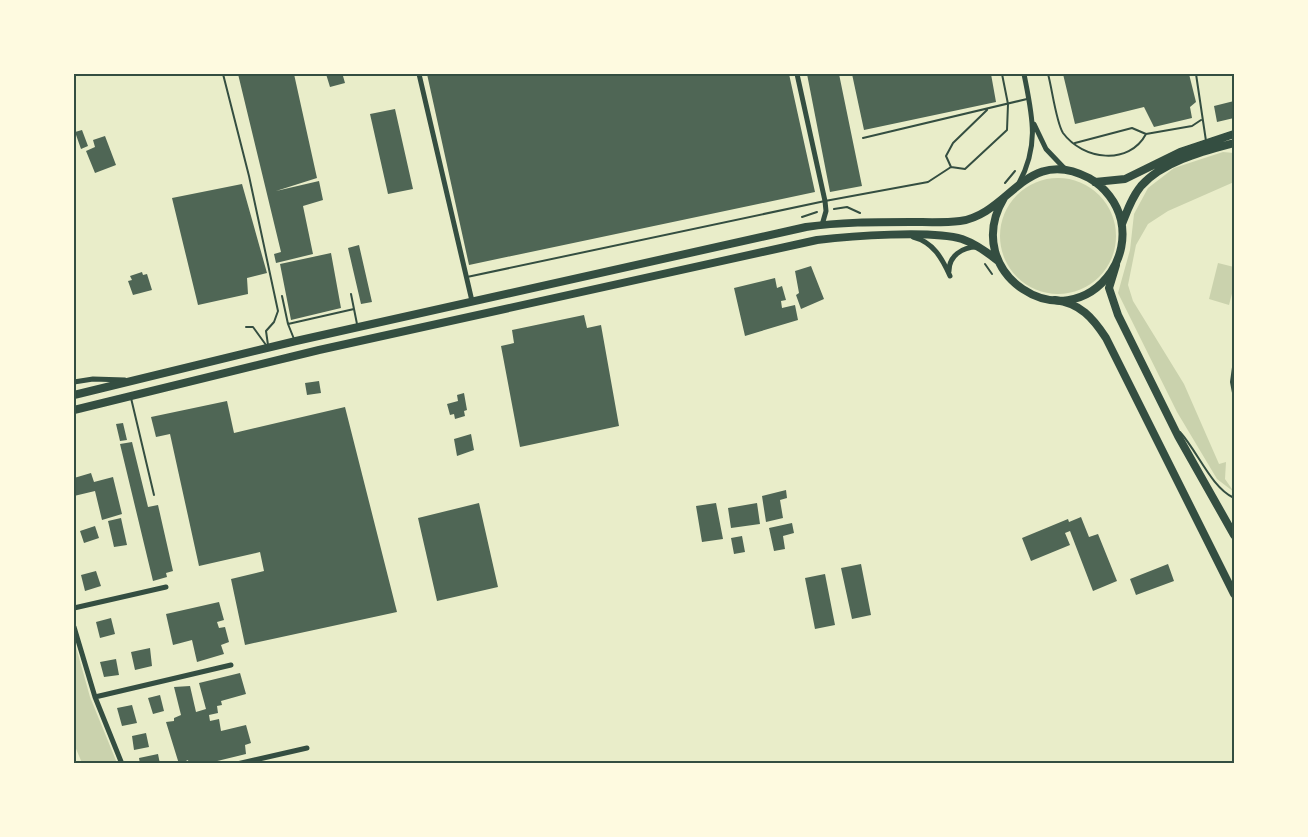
<svg xmlns="http://www.w3.org/2000/svg" width="1308" height="837" viewBox="0 0 1308 837" font-family="'Open Sans',sans-serif">
<style>
.green{fill:#cad2ad}
.building{fill:#4f6655}
.lines{fill:none;stroke-linecap:round;stroke-linejoin:round}
.path{stroke:#344e41;stroke-width:2}
.service{stroke:#344e41;stroke-width:2}
.minor{stroke:#344e41;stroke-width:5}
.primary{stroke:#344e41;stroke-width:8}
.trunk{stroke:#344e41;stroke-width:8}
.neatline{fill:none;stroke:#344e41;stroke-width:2}
</style>
<rect width="100%" height="100%" fill="#e9edc9"/>
<path class="green" d="M1223 152 1234 153V182L1168 211 1148 224 1136 245 1128 285 1133 301 1184 384 1219 464 1226 462 1225 479 1234 492 1217 479 1177 412 1118 293 1130 250 1134 214 1148 188 1174 168Z
M1000 236a58 58 0 1 1 116 0a58 58 0 1 1-116 0Z
M1218 263 1234 267V286L1229 305 1209 299Z
M74 640 90 697 117 763H82L74 744Z"/>
<path class="building" d="M238 74H294L317 178 276 191 319 181 323 200 303 206 313 254 276 263 274 254 281 252Z
M326 74H349L343 76 345 83 330 87Z
M427 74H789L815 192 469 265Z
M807 74H839L862 186 830 192Z
M852 74H991L996 102 864 130Z
M1063 74H1189L1196 102 1190 107 1192 118 1154 127 1144 107 1075 124Z
M1234 101V118L1217 122 1214 106Z
M395 109 413 189 388 194 370 114Z
M82 130 88 146 81 149 75 132Z
M105 136 116 165 95 173 86 151 95 147 93 140Z
M242 184 267 273 247 278 248 294 198 305 172 198Z
M359 245 372 302 361 304 348 248Z
M331 253 341 308 291 320 280 264Z
M811 266 824 299 801 309 796 295 799 293 795 271Z
M142 272 143 275 147 274 152 290 133 295 128 281 132 280 130 276Z
M775 278 777 288 782 286 786 300 781 301 782 308 795 305 798 320 745 336 734 288Z
M584 315 587 328 601 325 619 426 520 447 501 346 514 343 512 330Z
M319 381 321 393 307 395 305 383Z
M464 393 467 410 464 411 465 416 455 419 454 414 450 415 447 404 458 401 457 395Z
M227 401 234 433 345 407 397 612 245 645 231 579 264 571 260 552 199 566 170 434 156 437 151 417Z
M123 423 127 440 120 441 116 424Z
M471 434 474 450 457 456 454 439Z
M132 442 148 507 158 505 173 571 166 573 167 577 153 581 120 444Z
M91 473 94 482 113 477 122 514 102 520 95 491 74 496V478Z
M786 490 787 498 780 500 783 518 766 522 762 496Z
M479 503 498 587 437 601 418 518Z
M716 503 723 539 702 542 696 506Z
M757 503 760 524 731 528 728 508Z
M1081 517 1089 537 1098 534 1117 581 1093 591 1070 531 1065 533 1070 545 1031 561 1022 538 1068 519 1069 522Z
M121 518 127 545 114 547 108 521Z
M792 523 794 533 783 536 785 549 774 551 769 528Z
M95 526 99 538 84 543 80 531Z
M742 536 745 552 734 554 731 538Z
M861 564 871 615 852 619 841 568Z
M1168 564 1174 581 1136 595 1130 579Z
M96 571 101 586 85 591 81 575Z
M825 574 835 625 815 629 805 578Z
M219 602 224 620 217 622 219 628 225 627 229 642 221 645 224 654 197 662 192 640 173 645 166 614Z
M111 618 115 634 100 638 96 622Z
M150 648 152 666 135 670 131 652Z
M116 659 119 675 104 677 100 662Z
M240 673 246 694 221 701 222 705 217 706 218 713 209 715 210 721 219 719 221 731 246 725 251 743 245 745 246 754 205 764H189L188 760 179 764 166 722 174 721V718L181 715 174 687 190 686 196 712 206 709 199 683Z
M160 695 164 711 153 714 148 698Z
M132 705 137 723 122 726 117 708Z
M146 733 149 747 134 750 132 736Z
M158 754 160 764H140L139 758Z"/>
<g class="lines">
<path class="path" d="M1005 183 1015 171
M834 209 847 207 860 213
M802 217 817 212
M985 264 992 274"/>
<path class="service" d="M223 74 249 176 278 311 274 322 266 331 268 345
M1048 74C1052 88 1056 122 1063 133 1083 160 1129 166 1146 134
M1196 74 1206 141
M863 138 1027 99
M1075 143 1132 128 1146 134 1192 126 1201 120
M951 167 946 156 953 143 987 110
M467 277 825 201 928 182 951 167 965 169 1007 130 1008 104 1002 74
M351 294 354 309
M282 296 288 324
M246 327H253L266 345
M294 339 288 324 354 309 357 324
M1234 360 1231 382 1234 398
M131 398 154 495
M1180 432C1198 452 1211 487 1234 498"/>
<path class="minor" d="M419 74 472 301
M797 74 825 201 826 211 822 225
M1034 124 1046 149 1066 170
M1019 183C1040 144 1032 115 1024 74
M913 237C933 242 942 258 950 276
M949 271C949 256 962 247 977 247
M74 382 93 379 125 380
M74 608 166 587
M74 627 95 697 122 764
M95 697 231 665
M237 764 307 748"/>
<path class="primary" d="M1095 182 1125 179 1180 152 1234 134
M1122 224C1127 211 1132 197 1141 186 1163 161 1204 151 1234 143
M74 395 296 341 806 227C840 222 875 222 910 222 926 222 944 223 960 221 1010 214 1026 145 1089 178 1105 187 1117 203 1121 220 1125 238 1121 257 1111 272 1063 341 959 273 1004 198
M74 410 319 350 817 240C850 236 932 230 962 239 976 244 987 252 998 261"/>
<path class="trunk" d="M1116 265 1109 288 1118 315 1178 436 1234 535
M1055 300C1080 303 1093 318 1106 338L1234 594"/>
</g>
<rect width="1308" height="837" fill="none" stroke="#fefae0" stroke-width="150"/>
<rect x="75" y="75" width="1158" height="687" class="neatline"/>
</svg>
